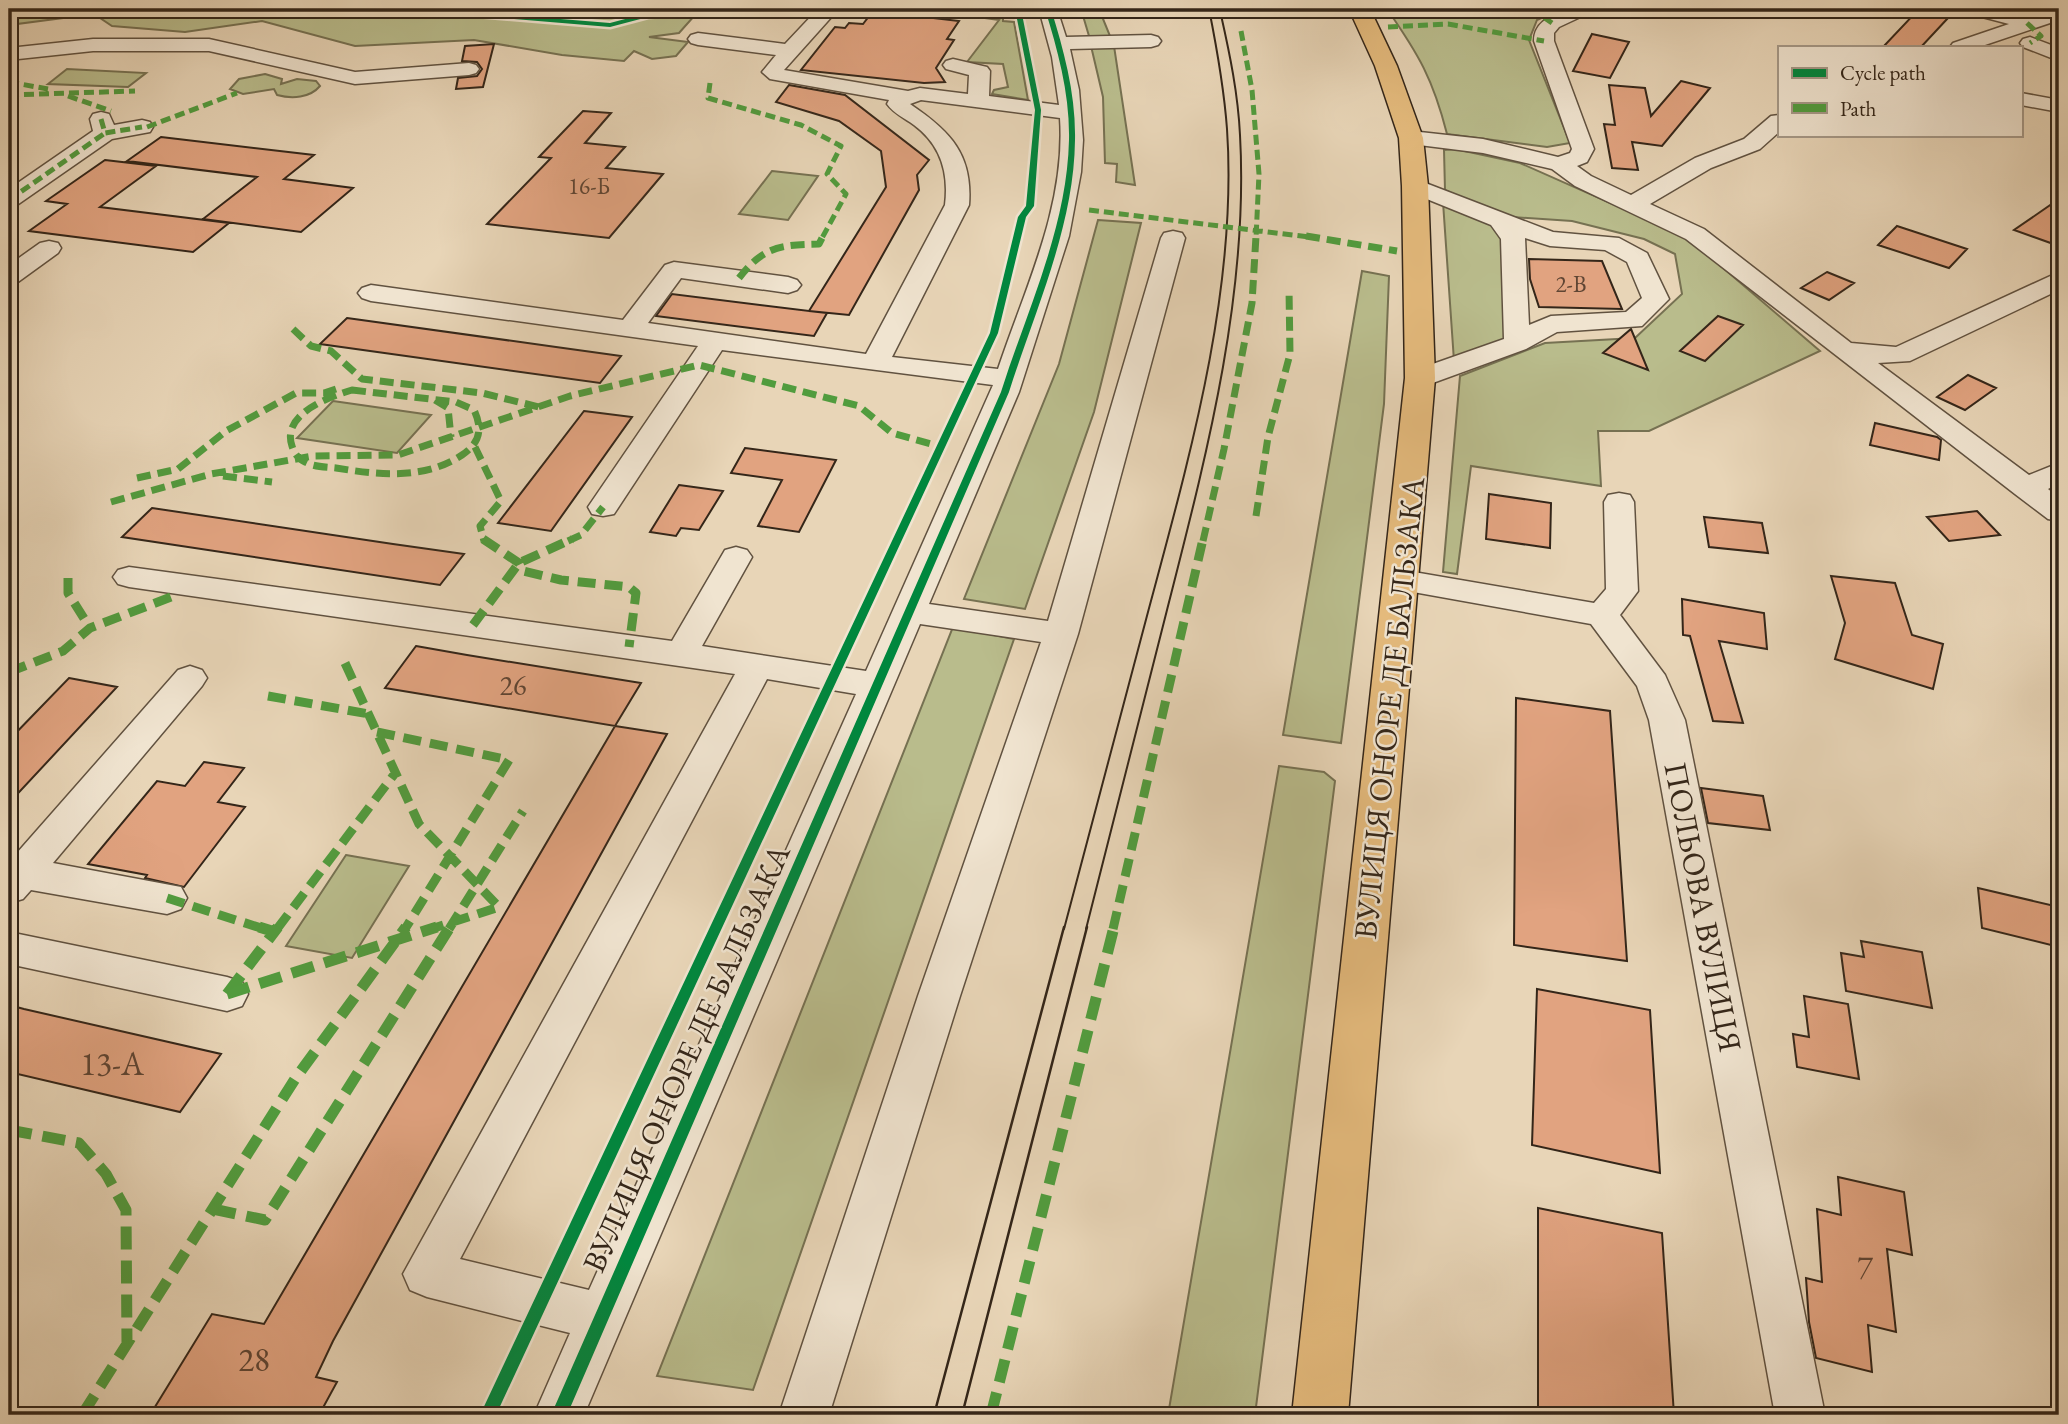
<svg xmlns="http://www.w3.org/2000/svg" width="2068" height="1424" viewBox="0 0 2068 1424" font-family="'EB Garamond',serif">
<style>
.green{fill:#b9bc8c;stroke:#767152;stroke-width:2}
.building{fill:#e1a380;stroke:#342619;stroke-width:2}
.lines{fill:none;stroke-linecap:round;stroke-linejoin:round}
.minor-casing{stroke:#615240;stroke-width:3}
.major-casing{stroke:#342619;stroke-width:3}
.minor{fill:#f0e4d0;fill-rule:evenodd}
.major{fill:#e4ba7c;fill-rule:evenodd}
.tram-far1{stroke:#342619;stroke-width:2}
.tram{stroke:#342619;stroke-width:2.5}
.quiet-far3{stroke:#519c3e;stroke-width:5;stroke-dasharray:10 5;stroke-linecap:butt}
.quiet-far2{stroke:#519c3e;stroke-width:7;stroke-dasharray:14 7;stroke-linecap:butt}
.quiet-far1{stroke:#519c3e;stroke-width:9;stroke-dasharray:18 9;stroke-linecap:butt}
.quiet{stroke:#519c3e;stroke-width:11;stroke-dasharray:23 11;stroke-linecap:butt}
.cycleway-casing{stroke:#f0e4d0;stroke-width:5}
.cycleway{fill:#00873e;fill-rule:evenodd}
.labels{text-anchor:middle;dominant-baseline:central;stroke-width:5;stroke-linejoin:round;paint-order:stroke}
.far-number-label{font-size:23px;fill:#5f4533}
.number-label{font-size:28px;fill:#5f4533}
.street-label{font-size:32px;fill:#342619;stroke:#f0e4d0}
.near-number-label{font-size:33px;fill:#5f4533}
</style>
<rect width="100%" height="100%" fill="#e8d5b7"/>
<filter id="stains"><feTurbulence type="fractalNoise" baseFrequency=".00286" numOctaves="4"/><feColorMatrix values="0 0 0 0 .2 0 0 0 0 .09 0 0 0 0 .02 0 0 0 .5 -.17"/></filter>
<radialGradient id="worn" r=".72"><stop offset=".6" stop-color="#630" stop-opacity="0"/><stop offset="1" stop-color="#630" stop-opacity=".3"/></radialGradient>
<path class="green" d="M9 9H769L695 15 679 33 649 37 688 42 676 56 652 59 634 51 624 61 562 55 474 40 355 46 262 21 185 32 112 26 94 14 9 25Z
M921 9H1003V21L1014 22 1028 100 992 94 994 90 1008 87 1003 64 967 62 999 20Z
M1081 9H1099L1110 36H1089Z
M1387 9H1561L1537 20 1529 40 1570 143 1547 147 1447 134C1433 79 1419 55 1387 9Z
M1091 46H1114L1135 185 1116 182 1117 164 1105 163 1103 97Z
M67 69 146 73 128 87 48 84Z
M265 74 282 79 281 84 297 79 316 81 320 86C310 98 292 99 277 95L274 89 243 94 230 89 239 79Z
M1455 149 1520 163 1687 237 1820 351 1649 431H1598L1601 486 1471 466 1457 574 1443 572 1460 376 1545 343 1635 338 1682 294 1675 254 1644 239 1572 221 1498 216 1445 190 1444 150Z
M772 171 818 176 788 220 739 214Z
M1443 202 1490 219 1504 239 1509 340 1454 361Z
M1098 220 1141 223 1094 412 1025 609 964 599 1059 364Z
M1362 271 1389 276 1384 404 1341 743 1283 735Z
M333 401 431 415 397 453 297 438Z
M953 627 1014 639 753 1390 657 1376Z
M1279 766 1324 772 1335 781 1255 1415H1168Z
M346 855 409 866 352 958 286 946Z"/>
<path class="building" d="M873 11 959 21 947 39 954 40 936 68 945 82 924 83 801 70 835 27 845 28 849 23 863 24Z
M1917 11 1948 18 1921 47H1883Z
M1592 34 1629 42 1610 78 1573 71Z
M494 44 483 87 456 89 458 78 477 76 482 69 477 62 462 61 465 46Z
M1681 81 1710 88 1662 146 1632 142 1638 170 1612 168 1604 124 1615 125 1609 85 1645 88 1651 116Z
M789 85 845 95 929 160 917 175 919 190 849 315 809 311 827 313 814 336 656 316 672 294 809 311 886 187 881 151 839 121 776 102Z
M583 111 611 113 585 143 625 147 606 168 663 174 609 238 487 224 551 158 539 157Z
M161 137 314 155 284 179 353 188 301 232 203 219 257 177 127 161Z
M105 160 156 166 100 207 229 223 193 252 29 231 67 204 46 201Z
M2059 199V246L2014 230Z
M1897 226 1967 249 1949 268 1878 245Z
M1529 259 1602 261 1622 309 1539 307 1530 279Z
M1827 272 1854 283 1829 300 1801 288Z
M1718 316 1743 325 1705 361 1680 351Z
M347 318 556 347 621 356 600 383 320 344Z
M1631 329 1648 370 1603 353Z
M1968 375 1996 388 1965 410 1937 397Z
M584 411 632 417 551 531 498 523Z
M1875 423 1937 437 1941 440 1939 460 1870 445Z
M745 448 836 460 799 532 758 526 782 480 731 473Z
M679 485 723 491 699 530 681 528 676 536 650 532Z
M1489 494 1551 503 1550 548 1486 539Z
M152 508 393 544 464 554 440 585 122 537Z
M1977 511 2000 535 1949 541 1927 517Z
M1704 517 1762 523 1768 553 1709 547Z
M1831 576 1895 583 1912 635 1943 644 1933 689 1835 659 1845 623Z
M1682 599 1764 613 1767 649 1719 641 1743 723 1713 721 1690 636 1683 635Z
M416 646 467 655 641 683 615 726 385 688Z
M69 678 117 687 9 803V740Z
M1516 698 1610 711 1627 961 1514 945Z
M615 726 667 734 333 1341 316 1377 337 1382 319 1415H150L212 1314 264 1324Z
M204 762 244 768 218 802 245 807 184 887 145 878 147 875 88 864 157 781 185 786Z
M1701 788 1763 796 1770 830 1708 823Z
M1978 888 2059 907V947L1982 928Z
M1861 941 1922 952 1932 1008 1846 991 1841 953 1864 957Z
M1537 989 1650 1010 1660 1173 1532 1145Z
M1804 996 1848 1004 1859 1079 1797 1067 1793 1034 1809 1037Z
M9 1005 24 1009 221 1054 180 1112 9 1072Z
M1838 1177 1904 1192 1912 1255 1887 1249 1896 1332 1868 1325 1872 1372 1816 1358 1809 1322 1806 1278 1822 1282 1817 1209 1841 1215Z
M1538 1208 1662 1233 1674 1415H1538Z"/>
<g class="lines">
<defs>
<path id="minor" d="M818 9H831L835 13 784 70 908 91 920 88 968 94 969 75 946 69 943 65 946 61 953 59 987 67 990 71 989 96 1059 105 1052 57 1039 9H1057L1066 37 1151 35 1158 37 1161 41 1158 45 1151 47 1070 49 1079 90 1083 140 1081 172 1069 236 1019 392 929 604 1048 621 1161 238 1164 233 1173 231 1182 233 1185 238 1078 634 960 996 829 1415H779L918 996 1041 642 920 624 584 1415H534L570 1333 427 1297 410 1290 403 1274 735 674 129 587 118 584 113 577 118 570 129 567 672 641 725 550 736 547 747 550 752 557 702 646 866 671 993 385 722 350 614 514 603 516 592 514 588 507 698 346 371 301 362 298 358 293 362 288 371 285 623 320 665 265 674 262 788 277 797 280 801 285 797 290 788 293 681 278 648 323 866 354 945 205C949 173 941 145 914 125 905 118 894 114 887 104L889 100 770 79 762 72 776 55 698 45 691 43 688 39 691 35 698 33 785 44ZM921 100 1060 118C1066 206 1025 288 998 369L892 357 969 205C973 154 950 131 910 104ZM767 679 856 694 589 1290 460 1259Z
M1567 9H1592L1589 13 1559 27 1554 33V41L1594 149 1587 162 1577 166 1591 176 1631 195 1695 158 1744 139 1771 116 1779 115V132L1760 149 1711 168 1650 204 1704 229 1851 343 1896 347 2059 272V290L1910 361 1878 363 2029 475 2059 463V483L2048 489 2059 498V521L2048 519 2015 494 1686 239 1575 186 1552 169 1483 153 1403 143 1400 138 1403 133 1411 131 1483 139 1558 157 1570 153 1572 149 1534 41C1534 22 1551 16 1567 9Z
M1965 9H1995L2029 18 2059 9V20L1979 47H1950L1953 43 2009 24 1967 13Z
M2030 37 2059 48V61L2023 47 2020 43 2023 39Z
M93 39H209L355 72 469 63 476 65 479 69 476 73 469 75 355 84 209 51H93L9 60V48Z
M2021 93 2059 100V112L2021 105Z
M101 112 109 114 114 125 142 120 150 122 153 127 150 132 112 139 17 205 9 207V189L93 131 90 119 93 114Z
M1415 179 1553 232 1619 238 1647 253 1669 299 1642 326 1557 332 1526 349 1430 384 1420 386 1410 384 1406 378 1410 372 1504 339 1501 239 1491 225 1407 191 1403 186 1407 181ZM1525 238 1550 246 1605 250 1627 262 1642 298 1626 312 1551 316 1529 325Z
M49 241 58 243 61 248 58 253 18 282 9 285V265L40 243Z
M1619 493 1630 495 1634 502 1638 591 1620 615 1665 675 1685 720 1825 1415H1775L1649 720 1637 686 1591 624 1402 590 1391 587 1386 580 1391 573 1402 570 1594 603 1606 589 1604 502 1608 495Z
M190 666 202 670 207 678 202 686 53 863 181 887 187 898 181 909 167 914 31 890 23 899 9 903V862L178 670Z
M9 932 227 977 242 982 248 994 242 1006 227 1011 9 964Z"/>
<path id="major" d="M1349 9H1370L1397 66 1423 138 1428 186 1435 378 1348 1415H1292L1405 378 1402 186 1399 138 1375 66Z"/>
</defs>
<use href="#minor" class="minor-casing"/>
<use href="#major" class="major-casing"/>
<use href="#minor" class="minor"/>
<use href="#major" class="major"/>
<path class="tram-far1" d="M1064 929C1092 823 1120 718 1148 612 1189 459 1238 289 1227 129 1224 88 1217 49 1209 9
M1086 929C1113 823 1140 716 1167 610 1206 457 1249 295 1240 135 1238 94 1230 55 1221 15"/>
<path class="tram" d="M934 1415 1064 927
M962 1415 1087 927"/>
<path class="quiet-far3" d="M1532 9 1552 23
M2027 23 2041 36 2030 43
M1388 27 1448 24 1544 41
M1241 31 1252 90 1259 174 1256 238
M9 82 48 89
M710 83 708 98 801 125 841 146 827 174 846 194 822 238
M9 95 135 91
M68 96 111 111
M101 119 105 133 142 127
M147 127 237 93
M9 200 105 133
M1089 210 1317 238"/>
<path class="quiet-far2" d="M1306 236 1397 251
M739 278C764 246 780 245 819 244L823 236
M293 329 311 346 331 351 362 379 482 393 539 407
M352 390 456 402 474 410C483 429 480 443 462 455 424 480 379 475 336 468 326 467 314 467 305 462 298 459 294 453 292 446 281 414 329 397 352 390Z
M435 400 448 408 451 437
M475 447 501 501 480 526 484 541
M223 476 272 482
M137 478 178 469 226 431 296 393H324L336 389
M111 502 211 474 313 456 398 455 570 396 699 365 859 406 892 433 931 444
M1256 516 1268 437 1290 354 1289 289
M568 541 581 535 603 507
M1203 541 1224 449 1252 303 1256 236"/>
<path class="quiet-far1" d="M483 539 519 563 523 571 561 580 629 587 636 593 629 647
M68 578V593L90 628
M473 625 519 563 572 539
M345 663 419 824 499 907 431 929
M9 672 63 651 90 628 171 597
M268 696 369 714
M377 732 509 760 405 929
M167 898 264 929
M277 929 396 772
M449 929 523 811
M1113 929 1203 539"/>
<path class="quiet" d="M259 927 275 932
M227 994 437 927
M227 994 278 927
M9 1130 79 1143 106 1174 126 1210 127 1345
M213 1209 265 1220 450 927
M82 1415 295 1079 406 927
M991 1415 1114 927"/>
<defs>
<path id="cycleway" d="M415 9H436L610 23 648 13 710 9H733L730 11 648 17 610 27 418 11Z
M1015 9H1021L1041 110 1034 206 1026 217 998 333 496 1415H480L990 333 1018 217 1026 206 1035 110Z
M1045 9H1051C1064 51 1076 95 1075 140 1074 227 1035 310 1009 392L567 1415H551L1001 392C1027 310 1067 228 1069 140 1070 95 1058 51 1045 9Z"/>
</defs>
<use href="#cycleway" class="cycleway-casing"/>
<use href="#cycleway" class="cycleway"/>
</g>
<g class="labels">
<g class="far-number-label">
<text x="589" y="186">16-Б</text>
<text x="1571" y="284">2-В</text>
</g>
<g class="number-label">
<text x="513" y="685">26</text>
</g>
<g class="street-label">
<text transform="translate(1389 708) rotate(-84)">ВУЛИЦЯ ОНОРЕ ДЕ БАЛЬЗАКА</text>
<text transform="translate(1703 907) rotate(79)">ПОЛЬОВА ВУЛИЦЯ</text>
<text transform="translate(686 1058) rotate(-66)">ВУЛИЦЯ ОНОРЕ ДЕ БАЛЬЗАКА</text>
</g>
<g class="near-number-label">
<text x="112" y="1063">13-А</text>
<text x="1865" y="1267">7</text>
<text x="254" y="1359">28</text>
</g>
</g>
<rect width="2068" height="1424" fill="none" stroke="#e8d5b7" stroke-width="35"/>
<rect x="10" y="10" width="2047" height="1403" fill="none" stroke="#342619" stroke-width="3.5"/>
<rect x="18" y="18" width="2033" height="1389" fill="none" stroke="#342619" stroke-width="2"/>
<rect x="1778" y="46" width="245" height="91" fill="#f0e4d0" stroke="#a59887" stroke-width="2"/>
<rect x="1792" y="68" width="35" height="10" fill="#00873e" stroke="#a59887" stroke-width="2"/>
<text x="1840" y="80" font-size="21" fill="#342619">Cycle path</text>
<rect x="1792" y="103" width="35" height="10" fill="#519c3e" stroke="#a59887" stroke-width="2"/>
<text x="1840" y="116" font-size="21" fill="#342619">Path</text>
<rect width="100%" height="100%" filter="url(#stains)"/>
<rect width="100%" height="100%" fill="url(#worn)"/>
</svg>
